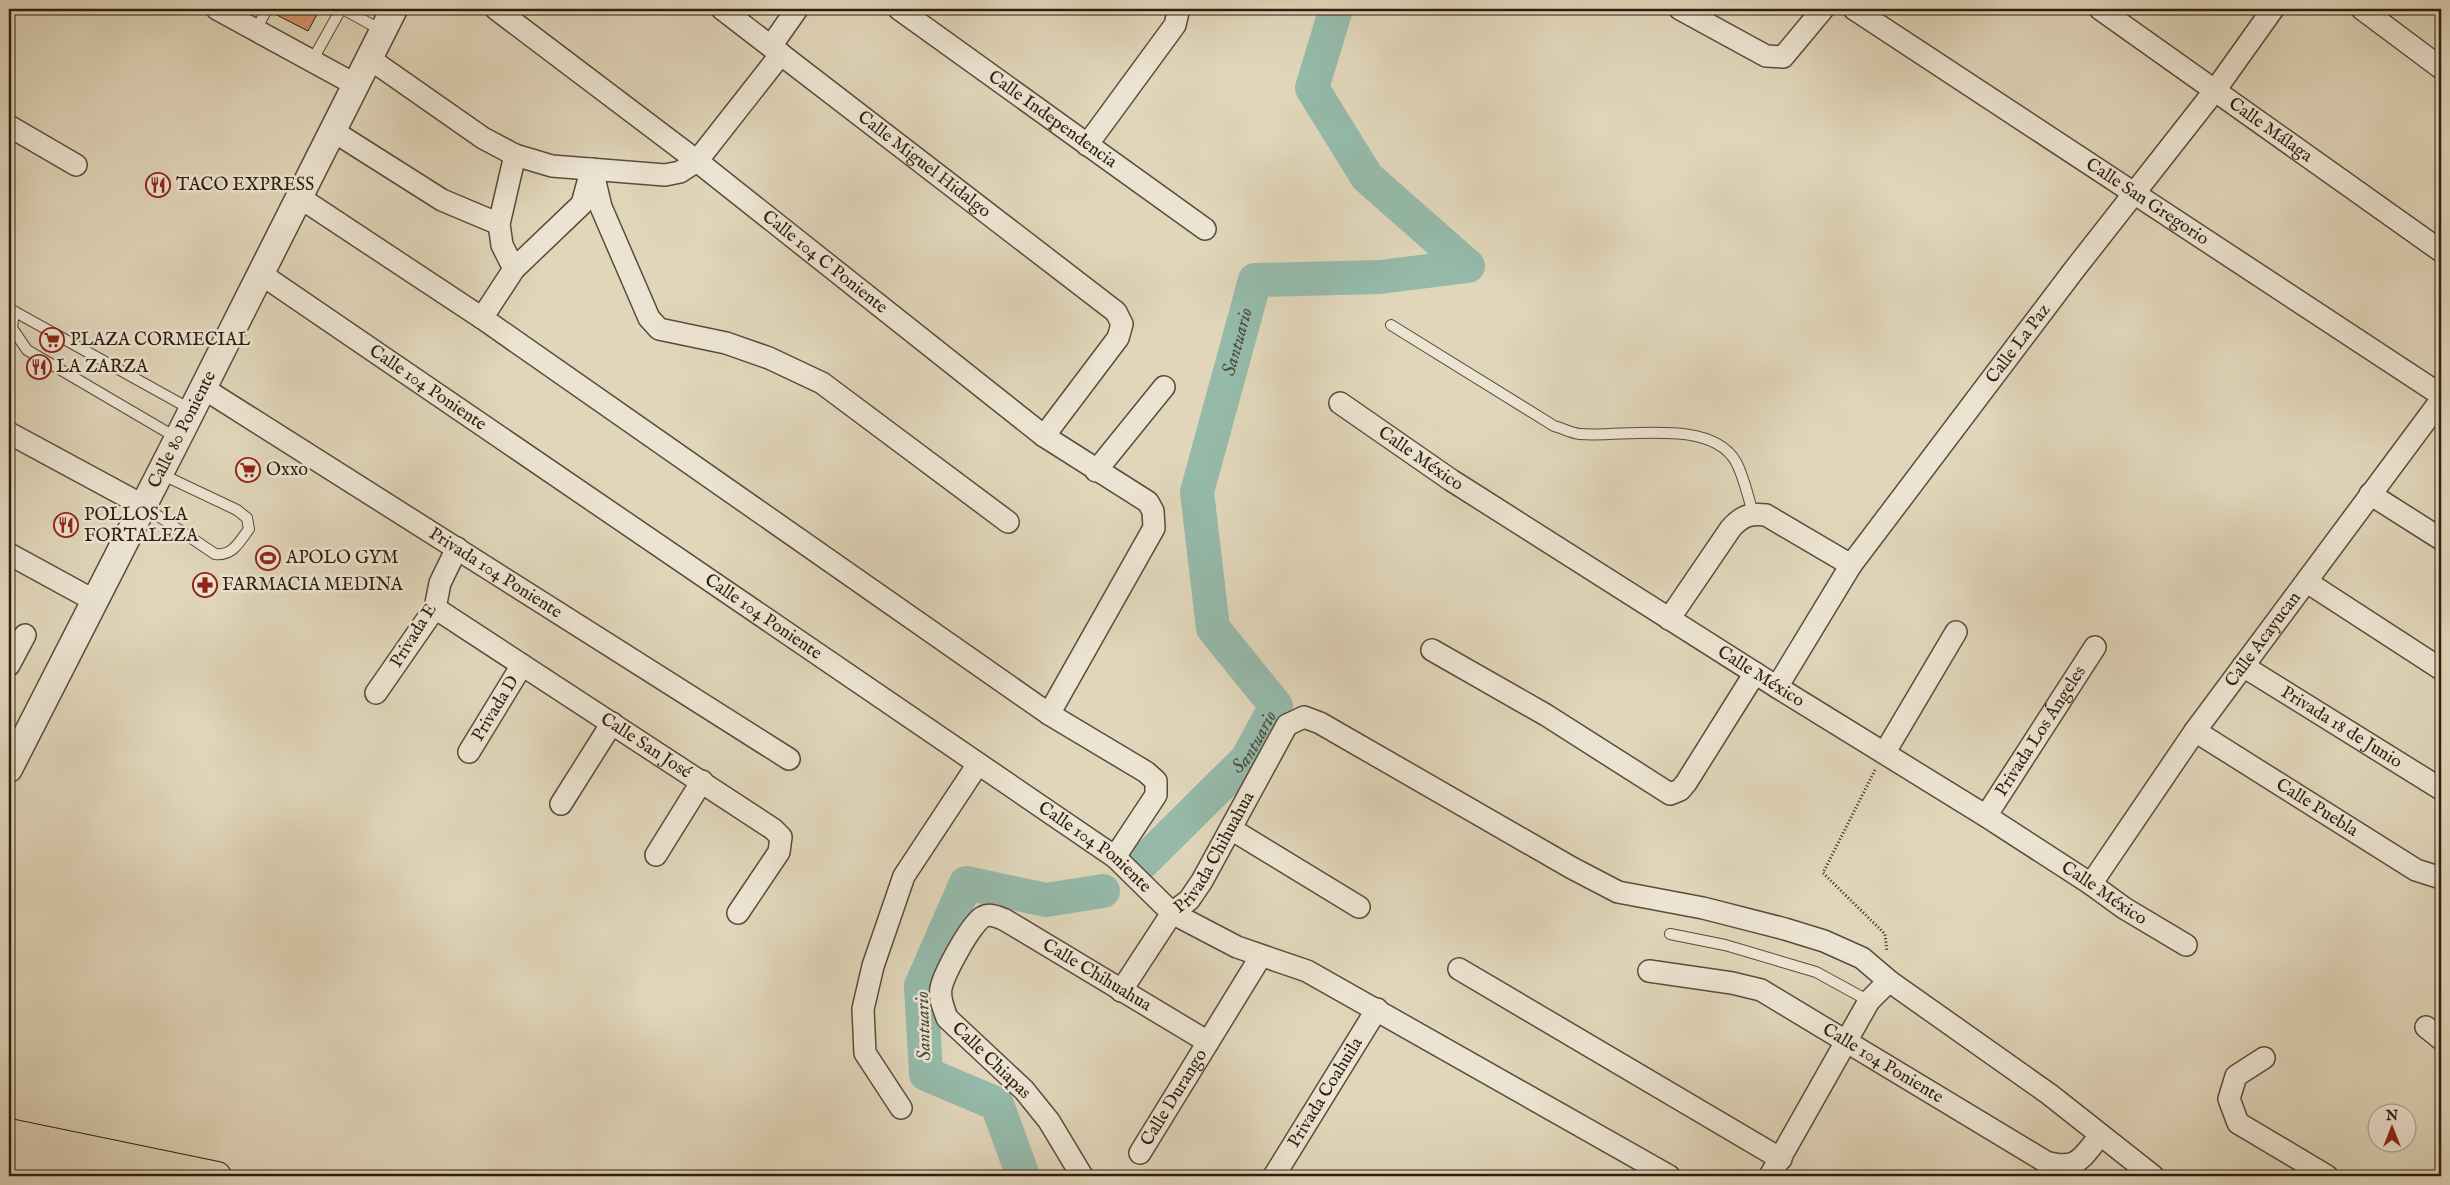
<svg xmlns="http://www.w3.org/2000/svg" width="2450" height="1185" viewBox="0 0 2450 1185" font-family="'IM FELL English',serif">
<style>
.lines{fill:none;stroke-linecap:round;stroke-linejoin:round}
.river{stroke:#95baaa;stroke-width:34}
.building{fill:#d4926c;stroke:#2e1d10}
.service-casing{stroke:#5b4b3a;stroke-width:12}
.minor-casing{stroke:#5b4b3a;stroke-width:24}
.tertiary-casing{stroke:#5b4b3a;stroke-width:29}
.motorway-casing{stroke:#2e1d10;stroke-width:30}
.path{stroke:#2e1d10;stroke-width:3;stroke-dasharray:1 2.5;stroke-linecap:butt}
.service{stroke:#ece4d2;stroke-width:10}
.minor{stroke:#ece4d2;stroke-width:21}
.tertiary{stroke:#ece4d2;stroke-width:26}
.motorway{stroke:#e1d6ba;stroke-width:28}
.labels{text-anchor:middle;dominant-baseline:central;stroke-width:5;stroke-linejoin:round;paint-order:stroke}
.street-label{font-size:18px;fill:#2e1d10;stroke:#ece4d2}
.poi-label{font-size:18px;fill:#2e1d10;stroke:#ece4d2;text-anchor:start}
.water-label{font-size:19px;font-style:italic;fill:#4d4c3e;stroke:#ece4d2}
</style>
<rect width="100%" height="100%" fill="#e1d6ba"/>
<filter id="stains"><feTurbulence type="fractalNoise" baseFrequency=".004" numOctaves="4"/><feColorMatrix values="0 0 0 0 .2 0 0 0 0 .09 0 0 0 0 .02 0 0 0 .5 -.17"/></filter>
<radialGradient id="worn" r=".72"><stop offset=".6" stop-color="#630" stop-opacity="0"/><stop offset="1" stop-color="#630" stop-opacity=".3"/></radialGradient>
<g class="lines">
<g class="river">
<path id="s1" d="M1142 863 1247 759 1276 706 1213 628 1197 492 1255 280 1380 277 1468 266 1367 177 1312 88 1336 9"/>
<path d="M1023 1176 997 1104 926 1074 921 986 966 883 1046 900 1103 891"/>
</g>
</g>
<path class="building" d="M274 9H320L308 31 273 13Z"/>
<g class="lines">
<defs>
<path id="service" d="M343 9 383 31
M256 30 267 9
M312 61 341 9
M10 309 192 410
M14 311 12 328 27 350 177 438
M1391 325 1554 426C1562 428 1571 433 1580 434 1622 438 1711 417 1736 462 1744 477 1748 497 1753 513
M145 507 215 554C233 556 239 542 249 529L247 518 237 510 161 474
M1670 934 1725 945 1816 972 1869 1001"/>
<g id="minor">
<path d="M217 9 356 85"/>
<path id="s2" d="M496 9 697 161 1044 436 1148 502 1153 511 1154 528 1049 714"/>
<path id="s3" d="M722 9 1116 312 1122 324 1118 338 1044 436"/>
<path id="s4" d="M899 9 1205 229"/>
<path d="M1680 9 1766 56 1783 57 1823 9"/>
<path id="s5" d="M1854 9 2441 395"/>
<path id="s6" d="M2100 9 2441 251"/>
<path d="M2362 9 2441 68"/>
<path d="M771 46 797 9"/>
<path d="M370 59 483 138 515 155 552 166 665 175 680 172 697 161 781 54"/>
<path d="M9 126 76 165"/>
<path d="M333 131 442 200 499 224"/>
<path d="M1087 145 1175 25 1178 12 1177 9"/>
<path d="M592 169 601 207 649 318 659 329 726 343 769 358 822 383 1008 522"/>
<path d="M299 197 482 318 1049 714 1146 772 1156 781V795L1115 857"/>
<path d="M514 269 502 245 499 224 515 155"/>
<path id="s7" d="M261 274 1115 857 1172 913 1237 947 1307 971 1669 1176"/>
<path d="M482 318 514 269 582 204 591 171"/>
<path id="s8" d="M203 388 789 759"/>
<path id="s9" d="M1340 403 1451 480 1777 687 1986 816 2091 884 2124 908 2186 945"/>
<path d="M9 433 144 506"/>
<path d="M1096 471 1164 387"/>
<path d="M2370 494 2441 539"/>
<path d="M9 554 95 601"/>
<path d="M2307 582 2441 669"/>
<path id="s10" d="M435 608 773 829 781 837 779 852 738 913"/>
<path d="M1669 619 1731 528C1742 516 1750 513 1766 515L1851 565"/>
<path d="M1432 650 1546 715 1670 794 1680 790 1686 783 1755 673"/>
<path d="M9 665 25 635"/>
<path id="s11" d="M2243 666 2441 789"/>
<path id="s12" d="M1777 687 1851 565 2074 270 2216 89 2273 9"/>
<path d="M376 693 435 608 440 583 457 548"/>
<path id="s13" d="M2195 731 2416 870 2441 878"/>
<path id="s14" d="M469 752 522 665"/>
<path d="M1885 752 1956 632"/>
<path d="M561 804 612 723"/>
<path id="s15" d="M1986 816 2095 647"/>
<path d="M1231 829 1359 907"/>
<path d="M656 855 702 781"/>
<path id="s16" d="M2091 884 2195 731 2441 400"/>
<path d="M1459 969 1781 1159"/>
<path id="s17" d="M1649 971 1732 983 1761 990 2046 1162C2078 1171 2081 1158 2100 1136"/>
<path id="s18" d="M1121 991 1172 913 1189 900 1202 881 1287 725 1304 717 1320 723 1572 868 1618 892 1703 908 1785 929 1824 941 1862 958 1889 981 2049 1094 2153 1176"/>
<path d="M2426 1027 2441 1039"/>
<path d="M2264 1058 2236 1076 2229 1099 2238 1123 2327 1176"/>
<path d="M901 1108 865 1053 863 1009 873 966 904 876 978 764"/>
<path id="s19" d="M1140 1153 1261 956"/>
<path id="s20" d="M1082 1176 1049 1121 1024 1090 947 1018C944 1009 939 999 941 988 944 974 971 923 983 917 990 913 998 917 1005 920L1208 1042"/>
<path id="s21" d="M1274 1176 1377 1009"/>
<path d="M1770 1176 1869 1001 1889 981"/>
</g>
<g id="tertiary">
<path id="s22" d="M9 769 178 438 394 9"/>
</g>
<path id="motorway" d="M9 1133 217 1176
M9 1157 120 1176"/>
</defs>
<use href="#service" class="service-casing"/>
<use href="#minor" class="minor-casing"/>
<use href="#tertiary" class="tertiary-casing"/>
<use href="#motorway" class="motorway-casing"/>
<path class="path" d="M1875 770 1823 873 1885 934 1887 952"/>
<use href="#service" class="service"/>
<use href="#minor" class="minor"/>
<use href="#tertiary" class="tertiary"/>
<use href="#motorway" class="motorway"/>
</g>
<defs>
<symbol id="restaurant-ring" viewBox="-11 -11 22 22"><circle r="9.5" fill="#ece4d2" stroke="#8f2418" stroke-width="1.5"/><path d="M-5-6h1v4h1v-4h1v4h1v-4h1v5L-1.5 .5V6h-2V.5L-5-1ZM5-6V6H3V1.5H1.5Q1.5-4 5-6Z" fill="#8f2418"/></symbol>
<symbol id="supermarket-ring" viewBox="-11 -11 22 22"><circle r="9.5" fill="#ece4d2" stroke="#8f2418" stroke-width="1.5"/><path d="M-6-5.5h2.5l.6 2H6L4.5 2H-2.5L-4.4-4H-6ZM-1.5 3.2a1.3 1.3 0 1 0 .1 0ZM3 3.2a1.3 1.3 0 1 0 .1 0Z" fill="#8f2418"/></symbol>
<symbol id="stadium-ring" viewBox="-11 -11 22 22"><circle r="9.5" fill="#ece4d2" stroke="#8f2418" stroke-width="1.5"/><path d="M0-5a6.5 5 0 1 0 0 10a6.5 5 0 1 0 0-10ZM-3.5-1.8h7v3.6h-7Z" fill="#8f2418"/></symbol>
<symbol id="pharmacy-ring" viewBox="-11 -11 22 22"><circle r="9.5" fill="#ece4d2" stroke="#8f2418" stroke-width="1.5"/><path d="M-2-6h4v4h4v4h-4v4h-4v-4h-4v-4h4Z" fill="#8f2418"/></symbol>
</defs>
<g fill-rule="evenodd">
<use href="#restaurant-ring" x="144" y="171" width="28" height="28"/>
<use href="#supermarket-ring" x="38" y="326" width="28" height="28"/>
<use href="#restaurant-ring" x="25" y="353" width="28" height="28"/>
<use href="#supermarket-ring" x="234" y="456" width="28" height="28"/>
<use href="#restaurant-ring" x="52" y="511" width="28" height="28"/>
<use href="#stadium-ring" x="254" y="544" width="28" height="28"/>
<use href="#pharmacy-ring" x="191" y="571" width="28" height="28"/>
</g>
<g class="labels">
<g class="street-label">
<text stroke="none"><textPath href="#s4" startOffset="189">Calle Independencia</textPath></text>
<text stroke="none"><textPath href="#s6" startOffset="209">Calle Málaga</textPath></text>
<text stroke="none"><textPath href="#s3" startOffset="255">Calle Miguel Hidalgo</textPath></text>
<text stroke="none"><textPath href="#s5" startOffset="351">Calle San Gregorio</textPath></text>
<text stroke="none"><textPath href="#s2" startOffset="415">Calle 104 C Poniente</textPath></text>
<text stroke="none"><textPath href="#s12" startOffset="420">Calle La Paz</textPath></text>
<text stroke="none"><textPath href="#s7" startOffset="202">Calle 104 Poniente</textPath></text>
<text stroke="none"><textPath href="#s22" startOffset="381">Calle 80 Poniente</textPath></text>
<text stroke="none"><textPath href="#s9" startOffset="98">Calle México</textPath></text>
<text stroke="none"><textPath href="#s8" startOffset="346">Privada 104 Poniente</textPath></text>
<text stroke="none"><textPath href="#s7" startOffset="608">Calle 104 Poniente</textPath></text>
<text transform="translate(414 636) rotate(-58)">Privada E</text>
<text stroke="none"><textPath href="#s16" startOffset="299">Calle Acayucan</textPath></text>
<text stroke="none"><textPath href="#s9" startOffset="502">Calle México</textPath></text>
<text stroke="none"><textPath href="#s14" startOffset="51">Privada D</textPath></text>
<text stroke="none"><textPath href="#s11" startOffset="116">Privada 18 de Junio</textPath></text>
<text stroke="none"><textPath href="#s15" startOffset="101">Privada Los Ángeles</textPath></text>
<text stroke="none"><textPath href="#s10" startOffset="252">Calle San José</textPath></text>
<text stroke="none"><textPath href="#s13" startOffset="144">Calle Puebla</textPath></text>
<text stroke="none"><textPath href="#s7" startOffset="1012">Calle 104 Poniente</textPath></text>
<text stroke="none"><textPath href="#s18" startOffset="168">Privada Chihuahua</textPath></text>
<text stroke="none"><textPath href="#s9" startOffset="908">Calle México</textPath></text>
<text stroke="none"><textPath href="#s20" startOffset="454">Calle Chihuahua</textPath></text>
<text transform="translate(991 1061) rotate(44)">Calle Chiapas</text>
<text stroke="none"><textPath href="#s17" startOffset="256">Calle 104 Poniente</textPath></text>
<text stroke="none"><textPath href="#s21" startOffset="98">Privada Coahuila</textPath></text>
<text stroke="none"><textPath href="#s19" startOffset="65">Calle Durango</textPath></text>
</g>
<g class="poi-label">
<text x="176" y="185">TACO EXPRESS</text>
<text x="70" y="340">PLAZA CORMECIAL</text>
<text x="56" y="367">LA ZARZA</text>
<text x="266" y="470">Oxxo</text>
<text x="84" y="515">POLLOS LA<tspan x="84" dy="21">FORTALEZA</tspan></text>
<text x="286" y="558">APOLO GYM</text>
<text x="222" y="585">FARMACIA MEDINA</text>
</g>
<g class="water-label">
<text stroke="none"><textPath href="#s1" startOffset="601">Santuario</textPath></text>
<text stroke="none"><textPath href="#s1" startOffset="166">Santuario</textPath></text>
<text transform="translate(924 1026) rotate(-92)">Santuario</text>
</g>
</g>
<rect width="2450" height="1185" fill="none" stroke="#e1d6ba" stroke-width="30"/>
<rect x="10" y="10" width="2430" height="1165" fill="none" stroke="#2e1d10" stroke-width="2.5"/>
<rect x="15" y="15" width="2420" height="1155" fill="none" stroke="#2e1d10"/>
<g transform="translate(2392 1128)"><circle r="24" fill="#ece4d2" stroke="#a09484"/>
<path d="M0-4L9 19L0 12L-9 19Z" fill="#8f2418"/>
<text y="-8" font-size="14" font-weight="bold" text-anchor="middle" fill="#2e1d10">N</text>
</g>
<rect width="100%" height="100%" filter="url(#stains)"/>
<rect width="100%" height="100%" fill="url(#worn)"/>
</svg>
